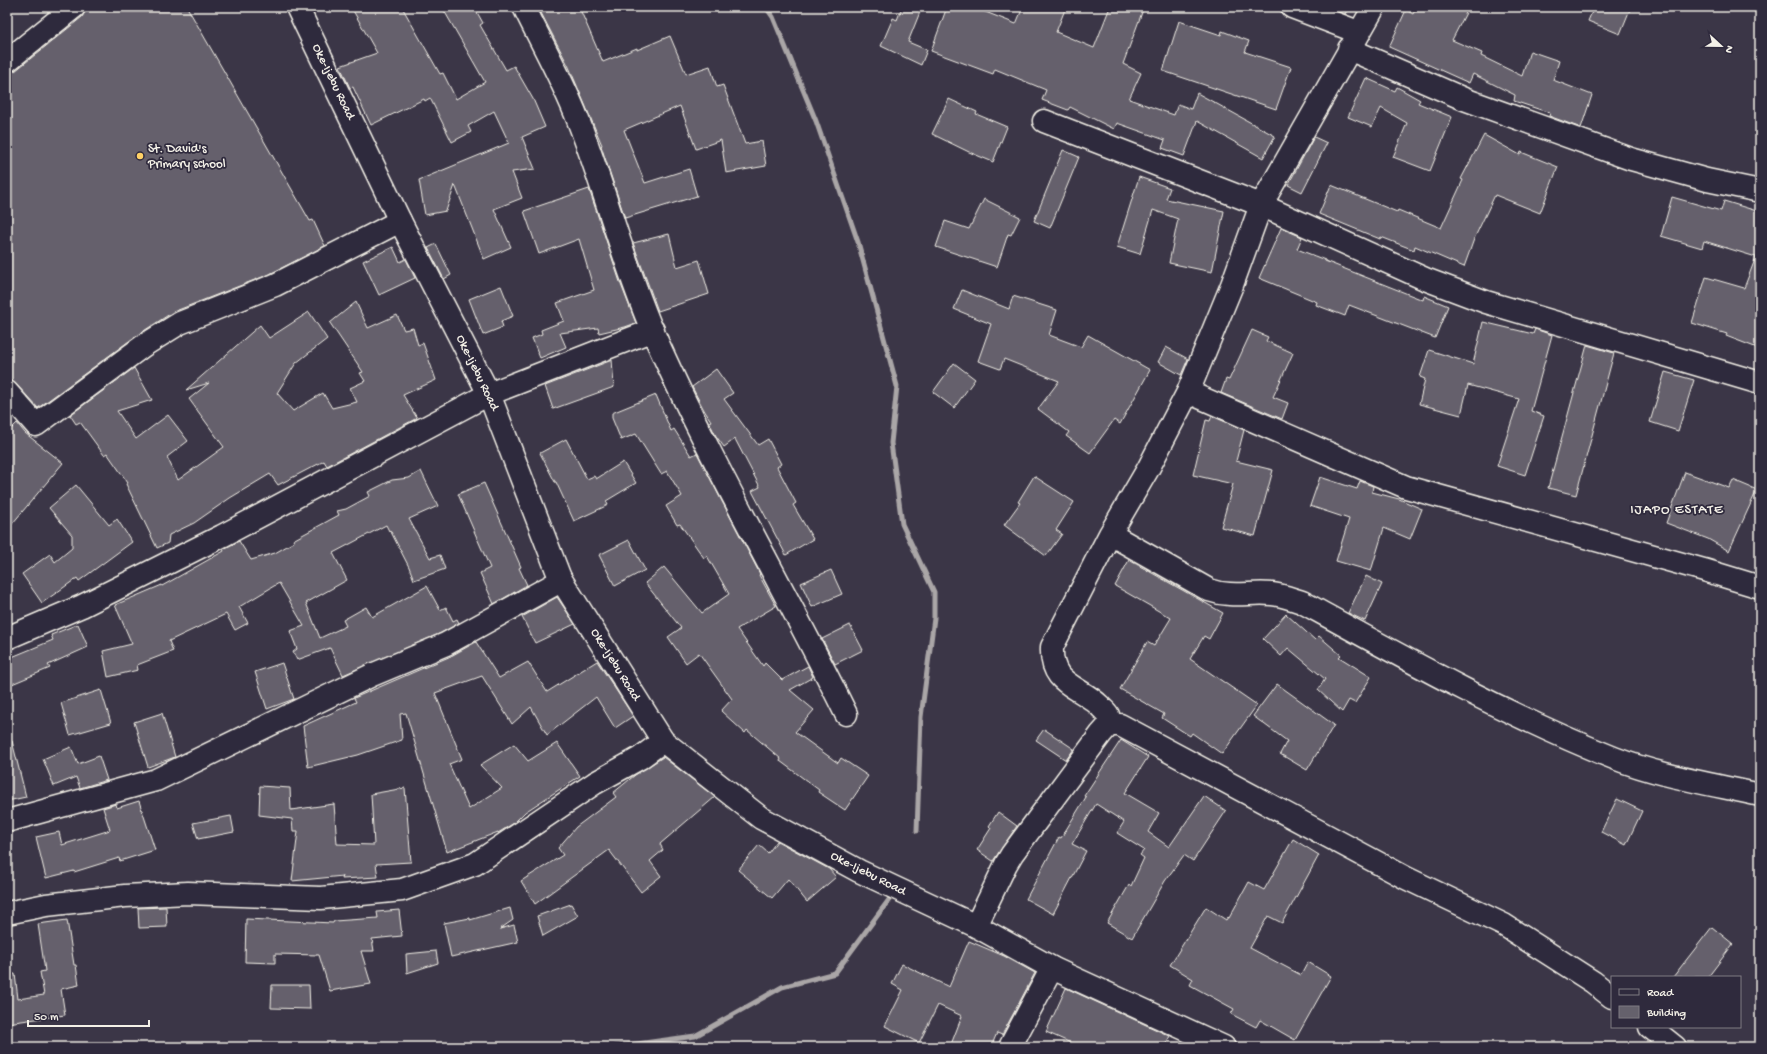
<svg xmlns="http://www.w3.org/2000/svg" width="1767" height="1054" viewBox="0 0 1767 1054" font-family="'Gochi Hand',sans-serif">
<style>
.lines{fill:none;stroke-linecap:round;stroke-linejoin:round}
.stream{stroke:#aaa6a7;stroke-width:5}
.building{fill:#65616c;stroke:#f4f1e8}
.minor-casing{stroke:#f4f1e8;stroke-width:25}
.major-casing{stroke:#f4f1e8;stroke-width:25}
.minor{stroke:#2f2a3d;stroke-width:22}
.major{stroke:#2f2a3d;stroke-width:22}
.poi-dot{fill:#ffd166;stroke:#2f2a3d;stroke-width:1.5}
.labels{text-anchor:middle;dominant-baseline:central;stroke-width:3.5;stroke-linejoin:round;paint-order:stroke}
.street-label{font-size:13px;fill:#f4f1e8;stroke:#2f2a3d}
.poi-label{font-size:13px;fill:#f4f1e8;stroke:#2f2a3d;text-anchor:start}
.neighbourhood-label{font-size:14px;letter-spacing:1px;fill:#f4f1e8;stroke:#2f2a3d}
</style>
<rect width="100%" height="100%" fill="#3b3647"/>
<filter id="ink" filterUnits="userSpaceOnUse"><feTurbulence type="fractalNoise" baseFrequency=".025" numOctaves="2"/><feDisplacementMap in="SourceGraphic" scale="8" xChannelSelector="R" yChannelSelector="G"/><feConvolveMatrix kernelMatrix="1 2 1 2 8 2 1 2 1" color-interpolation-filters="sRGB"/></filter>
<g filter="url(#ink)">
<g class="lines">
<path class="stream" d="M766 7 773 17 816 121 858 242 897 386 891 443 902 524 934 592V618L921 717 917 831
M615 1047 695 1036 782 987 835 973 894 893"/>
</g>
<path class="building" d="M86 7H187L310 221 313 220 325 246 270 274 173 312 136 336 38 408 16 384 7 380V73L15 71 82 17 85 12Z
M351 7H402L440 74 443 73 456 99 485 82 442 7H474L483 23 480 25 506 70 514 66 533 99 545 127 522 137 535 169 512 172 522 198 494 209 511 247 484 259 455 185 446 211 425 215 419 180 509 143 494 111 468 126 471 132 452 142 430 98 425 101 424 99 371 125 353 87 350 88 340 66 377 53Z
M538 7H579L603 62 637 48V50L670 36 686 74 710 66 717 87 723 85 745 144 762 141 766 166 726 173 721 140 696 149 680 106 624 130 645 183 689 169 697 196 625 218 601 146 602 145 569 67Z
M902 7H922L908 42 927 50 921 65 881 46 893 18 897 20Z
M947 7H984L983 11 1016 24 1023 7H1066L1056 32 1094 48 1110 7H1144L1123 64 1141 73 1129 99 1174 115 1178 104 1191 109 1197 93 1275 136 1263 158 1197 121 1184 156 1162 148 1165 140 1117 123 1114 129 1070 107 1068 110 1042 100 1046 90 995 69 993 74 931 51Z
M1327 7H1349L1345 14Z
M1417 7H1469L1452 40 1482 53 1481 56 1522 76 1530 51 1559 61 1553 80 1592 95 1581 128 1549 116 1550 113 1514 101 1515 95 1473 74 1469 83 1389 47 1406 10 1413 14Z
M1594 7H1631L1620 34 1588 21Z
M1179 21 1221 35 1222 31 1249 41 1245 52 1291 67 1276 109 1163 71Z
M1366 78 1395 91 1397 87 1420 100 1418 103 1452 117 1430 171 1393 157 1407 123 1381 108 1372 127 1348 117Z
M949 99 977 112 976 114 1007 127 993 162 969 152 932 134Z
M1484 135 1520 155 1521 152 1558 167 1540 213 1495 195 1474 239 1464 267 1415 246 1414 250 1381 237 1380 239 1319 214 1331 185 1397 212 1398 210 1441 228 1463 180 1461 179Z
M1314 137 1327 143 1302 192 1288 185Z
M1063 150 1079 157 1050 228 1034 221Z
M1139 177 1170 188 1166 199 1224 211 1212 272 1169 263 1178 219 1153 210 1140 254 1117 247Z
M589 189 620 282 636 323 625 327 599 333 598 328 560 333 566 347 540 358 532 338 542 334 541 330 564 321 557 303 594 290 579 239 539 254 524 211Z
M1672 197 1721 211 1724 201 1760 212V349L1726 336 1727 334 1692 323 1706 277 1744 288 1756 257 1704 241 1702 248 1661 236Z
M984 199 1020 217 1011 235 1008 234 997 267 936 247 945 221 969 229Z
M1281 228 1302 237 1297 249 1325 260V261L1423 300 1424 296 1448 306 1435 338 1349 305 1345 316 1316 305 1317 302 1259 278Z
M669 234 677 267 699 260 709 294 658 311 633 243Z
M436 244 451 275 444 279 428 248Z
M393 247 400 262 406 259 415 278 379 295 363 261Z
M501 286 513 316 501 321 503 327 483 335 469 299Z
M962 290 1009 309 1013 296 1057 310 1049 335 1081 347 1088 335 1150 370 1120 424 1114 420 1090 453 1066 436 1069 432 1038 409 1059 381 1004 359 1000 369 978 361 991 324 954 309Z
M356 302 368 328 397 315 404 330 413 328 418 345 423 343 436 380 403 395 417 418 327 466 324 461 278 485 270 474 230 498 194 523 169 535 168 543 157 548 126 484 128 483 107 453 104 455 80 422 76 424 70 415 134 368 152 400 117 411 136 439 168 415 188 441 167 457 178 480 224 447 189 399 209 383 186 390 260 325 269 338 309 312 327 339 296 363 277 393 293 411 323 393 332 408 357 402 350 388 365 381 360 373 363 372 330 323Z
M1483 322 1533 334 1535 329 1552 335 1531 411 1544 416 1525 475 1497 466 1519 399 1468 385 1461 415 1419 404 1425 379 1420 377 1429 350 1473 364Z
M1252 330 1268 337 1266 341 1293 353 1273 397 1288 403 1282 419 1221 393 1226 379 1229 380Z
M1587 345 1614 353 1576 495 1548 488Z
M1166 347 1188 359 1181 375 1158 362Z
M612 360 614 387 553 409 545 386Z
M954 363 975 379 954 408 933 392Z
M716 369 733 393 724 399 758 445 768 439 781 464 777 467 796 503 793 505 813 539 786 555 752 491 760 487 735 439 724 447 716 436 709 422 711 421 704 410 692 387Z
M1665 372 1694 380 1678 431 1650 422Z
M656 395 671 431 674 429 691 456 697 453 760 574 759 575 776 606 737 629 763 666 765 663 782 680 808 666 813 677 790 690 814 710 795 732 838 763 841 758 868 776 845 810 818 792 819 790 780 761 781 759 747 730 745 733 721 711 732 699 699 653 686 663 668 637 681 628 645 583 664 567 702 613 729 594 707 556 704 558 680 524 677 525 666 506 682 496 667 471 661 474 636 434 621 440 612 418V413Z
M1212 416 1244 430 1236 461 1273 470 1255 536 1221 527 1233 484 1193 475 1206 420 1210 421Z
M17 423 25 433 63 463 7 530V433Z
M566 439 587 479 594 476 596 479 623 462 636 483 606 501 608 505 574 521 556 482H555L540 453Z
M421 471 438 506 409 519 430 558 440 555 445 569 414 580 409 567 390 530 389 531 386 525 333 553 347 580 306 603 320 638 346 626 343 620 366 607 372 617 427 586 440 610 446 607 453 621 457 619 459 623 441 633 343 675 330 648 297 660 293 652 297 649 290 631 304 626 279 583 239 607 248 623 235 630 226 614 169 641 173 651 137 665 138 670 108 677 103 651 132 644 115 605 162 585V586L224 551 223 549 239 541 251 560 275 553 294 542 293 540 339 515 337 511 346 509 370 496 368 492 392 480 409 478Z
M1685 472 1729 488 1733 480 1757 490 1729 551 1708 539 1666 523Z
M1034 476 1074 502 1056 530 1062 534 1046 556 1004 525 1020 503 1018 502Z
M1320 477 1357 489 1360 481 1365 483 1373 486 1372 492 1399 499 1422 509 1410 539 1384 528 1371 571 1336 561 1349 519 1310 506Z
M484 483 521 567 519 568 527 585 494 604 480 573 490 568 458 494Z
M76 485 109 525 117 519 132 542 79 581 77 578 42 603 22 574 50 554 55 562 72 548V535L49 508Z
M629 540 645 570 615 586 599 555Z
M1129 560 1223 613 1209 639 1204 636 1190 659 1257 705 1222 754 1192 733 1190 736 1162 718 1164 714 1120 689 1147 642 1154 646 1171 618 1115 586Z
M831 570 842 594 812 607 801 583Z
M1366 576 1382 584 1365 621 1348 613Z
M557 597 575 624 535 643 522 617Z
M1286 614 1315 640 1319 636 1341 655 1339 657 1371 677 1355 703 1349 700 1342 712 1318 690 1325 679 1288 648 1281 656 1263 639Z
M78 624 88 647 48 665 50 668 12 684 7 672V659L53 640 51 635Z
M850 625 863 650 835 664 822 639Z
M476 642 499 678 528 662 547 692 597 661 633 716 615 728 596 697 547 735 531 707 512 724 482 676 435 693 462 759 449 764 469 809 502 788 480 765 514 744 528 761 557 743 580 776 525 812 514 823 498 833V832L447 852 406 713 400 714 402 740 358 755 308 767 303 726 356 702 354 698 451 656Z
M282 663 294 699 267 709 255 672Z
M1277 684 1334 725 1307 770 1280 754 1287 741 1253 716Z
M101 690 111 723 70 735 61 703Z
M162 713 175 757 148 767 134 722Z
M1044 729 1074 749 1066 760 1036 740Z
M1121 740 1148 757 1125 793 1159 813 1148 832 1169 847 1204 796 1226 811 1193 861 1184 855 1165 881 1132 938 1107 923 1129 885 1131 886 1144 858 1140 855 1144 850 1117 833 1124 822 1096 804 1072 844 1086 851 1053 914 1026 899 1059 837 1061 838 1086 797 1084 796Z
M7 741H12L26 797 7 801Z
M71 747 78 764 99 756 107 780 80 788 76 777 54 786 43 759Z
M663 757 715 797 660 844 663 850 650 861 661 876 641 892 609 850 535 904 521 881 563 855 558 848 576 827 616 797 613 793 635 775Z
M260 786 290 788 291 810 334 804 337 844 374 845 371 794 405 788 411 862 376 864 378 877 342 879 343 876 292 881 298 831H293L292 819 259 815Z
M1617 799 1642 811 1626 845 1601 832Z
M139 801 155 850 120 861 119 858 74 872V871L46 878 36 837 59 832 62 845 110 830 103 808 116 804 117 808Z
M998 812 1017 826 993 861 977 850 991 828 989 826Z
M231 816 234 832 198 839 193 823Z
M1293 839 1319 855 1282 923 1268 916 1250 948 1301 975 1308 962 1331 976 1295 1040 1260 1020 1256 1027 1231 1014 1234 1009 1190 985 1193 979 1170 965 1206 907 1226 920 1228 917 1229 918 1249 882 1264 890Z
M777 841 829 869 836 877 807 902 788 879 772 898 738 870 759 845 768 853Z
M571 904 578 916 543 936 537 916Z
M166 907 167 927 139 928 138 908Z
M510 908 513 920 500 929 514 925 518 942 451 957 444 923 470 918V920Z
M399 910 402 936 372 939 374 951H361L371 984 330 991 319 955 275 954V963L245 962 246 919 333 923 334 921 378 918 377 912Z
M67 920 74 965H76L79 985 61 989 65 1015 7 1023V974H15L18 999 44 995 40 972 45 971 38 924Z
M1712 927 1733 944 1708 977H1673Z
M969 941 1004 956 1035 973 1002 1035 997 1033 991 1047H950L962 1016 938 1005 919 1043 885 1026 903 990 892 984 902 964 949 987Z
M436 951 438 963 407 973 406 954Z
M272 985H309L310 1009 271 1008Z
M1066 988 1170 1036 1164 1047H1080L1046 1032Z"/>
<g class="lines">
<defs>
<path id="minor" d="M524 7C542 44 563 81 578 120 605 189 623 262 652 330 710 462 783 585 846 714
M1292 7 1358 32
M1349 49 1464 99 1631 159 1707 180 1760 191
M7 61 74 7
M1044 121 1261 205 1425 279 1486 302 1760 383
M7 392 36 425 143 346 180 323 275 285 400 221
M1188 392 1406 487 1704 570 1760 587
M1110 534 1209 590C1232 598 1249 592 1272 594 1282 595 1292 599 1302 602 1404 658 1506 715 1614 758 1660 776 1711 784 1760 795
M7 638 82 606 222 536 489 394 653 330
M1109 725C1109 722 1109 718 1108 715 1107 712 1102 709 1100 706 1079 685 1050 686 1052 647L1110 534 1148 469 1188 392 1232 285 1261 205 1374 7
M7 821 156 780 372 675 446 644 555 584 560 578
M7 913 46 905 125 896 188 893 321 898 402 890 475 864 595 783 640 758 663 741
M976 926 1006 864 1012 854 1101 734 1109 725H1120L1406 878 1504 925 1593 982 1612 997
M1650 1027 1675 1047
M1010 1047 1052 968"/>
<path id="major" d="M297 7 400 221 489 394 560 578 663 741 761 818 859 871 976 926 1052 968 1224 1047"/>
</defs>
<use href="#minor" class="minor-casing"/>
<use href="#major" class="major-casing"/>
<use href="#minor" class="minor"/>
<use href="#major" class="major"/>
</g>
</g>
<circle class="poi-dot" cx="140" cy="156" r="4"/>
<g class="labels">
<g class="street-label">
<text transform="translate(333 82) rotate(64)">Oke-Ijebu Road</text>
<text transform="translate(477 373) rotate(64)">Oke-Ijebu Road</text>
<text transform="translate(615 665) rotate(58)">Oke-Ijebu Road</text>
<text transform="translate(868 874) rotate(27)">Oke-Ijebu Road</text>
</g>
<g class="poi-label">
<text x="148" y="149">St. David's<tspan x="148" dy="15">Primary school</tspan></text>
</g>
<g class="neighbourhood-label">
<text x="1677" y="510">IJAPO ESTATE</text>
</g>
</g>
<rect width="1767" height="1054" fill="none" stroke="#2f2a3d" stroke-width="24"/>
<rect x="12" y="12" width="1743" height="1030" fill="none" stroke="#f4f1e8" stroke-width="1.5" filter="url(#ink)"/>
<rect x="1611" y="976" width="130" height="52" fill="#2f2a3d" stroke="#7e7a81"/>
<rect x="1619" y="989" width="20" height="6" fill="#2f2a3d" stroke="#7e7a81"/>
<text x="1647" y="996" font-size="12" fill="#f4f1e8">Road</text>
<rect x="1619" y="1006" width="20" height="12" fill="#65616c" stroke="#7e7a81"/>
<text x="1647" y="1016" font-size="12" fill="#f4f1e8">Building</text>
<g transform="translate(1721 46) rotate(112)" stroke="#2f2a3d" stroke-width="3" paint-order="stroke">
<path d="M0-3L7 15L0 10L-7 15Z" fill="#f4f1e8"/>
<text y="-6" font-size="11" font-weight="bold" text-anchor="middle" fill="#f4f1e8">N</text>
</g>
<path d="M28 1020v6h121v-6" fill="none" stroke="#f4f1e8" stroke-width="2"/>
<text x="34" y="1020" font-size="12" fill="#f4f1e8" stroke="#2f2a3d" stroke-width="3" paint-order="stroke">50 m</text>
</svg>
